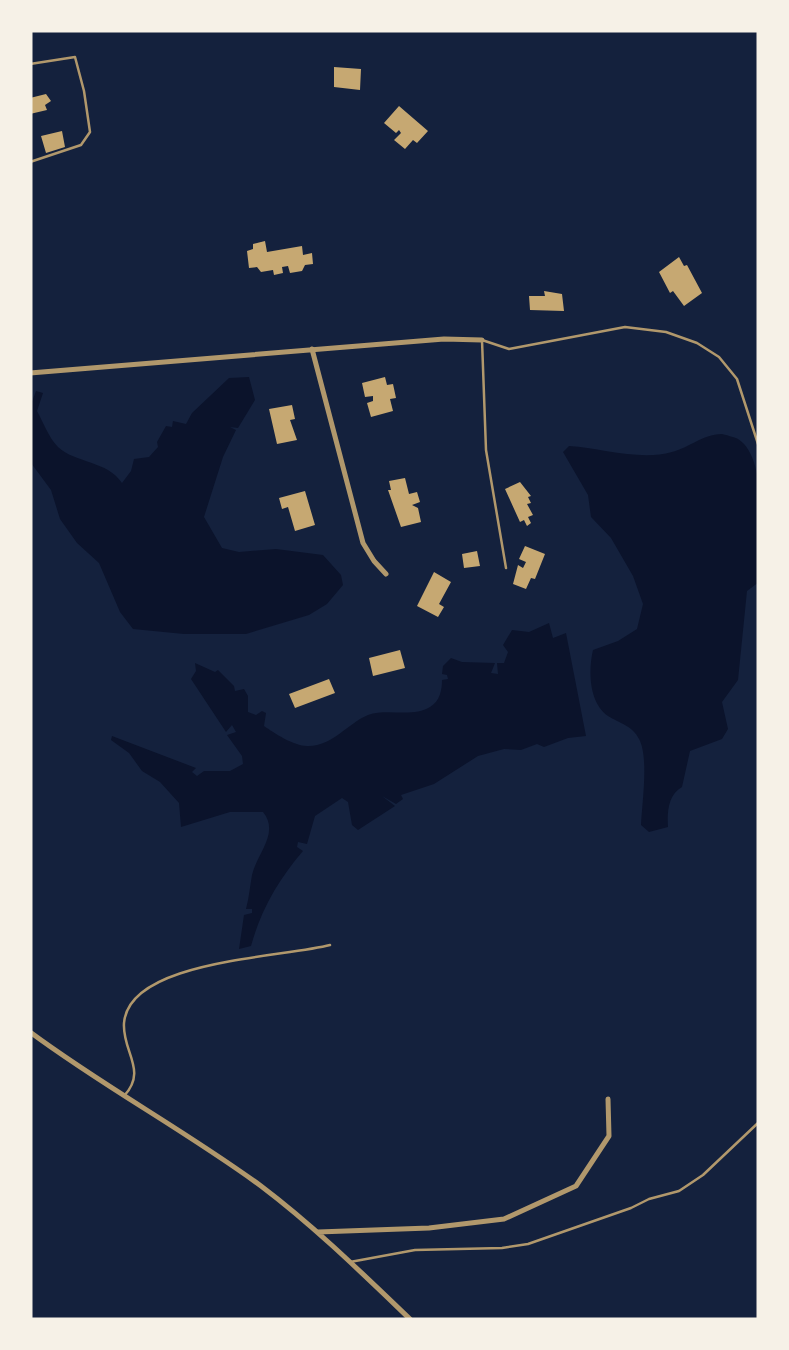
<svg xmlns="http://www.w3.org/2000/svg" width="789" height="1350" viewBox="0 0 789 1350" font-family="'DejaVu Sans',sans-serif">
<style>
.water{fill:#0b132b}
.building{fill:#c6a872}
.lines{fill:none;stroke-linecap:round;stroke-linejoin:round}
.service{stroke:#b1986c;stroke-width:2.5}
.minor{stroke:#b1986c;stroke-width:5}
</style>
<rect width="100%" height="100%" fill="#14213d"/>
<path class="water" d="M249 377 255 400 238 428 230 427 236 430 223 457 204 517 222 548 239 552 276 549 323 555 341 575 343 585 327 604 309 615 246 634H184L133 629 120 612 99 563 77 543 60 519 51 490 31 463 30 407 36 391 43 393 37 411C43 422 49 438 58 447 75 463 108 461 122 483L131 471 134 459 149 457 158 447 157 442 166 426 172 427 173 421 186 424 192 413 229 378Z
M722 434C723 434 737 438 738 439 770 459 759 547 759 582L747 591 738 680 722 702 728 729 722 739 690 751 682 787C668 795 667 812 668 827L649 832 641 825C642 803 649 757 639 739 633 726 619 723 608 716 589 703 588 671 593 650L618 641 637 629 643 604 633 576 611 538 591 517 588 495 563 452 569 446C601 448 640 461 672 452 691 447 701 435 722 434Z
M549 623 553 638 566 633 586 736 568 738 544 747 537 744 521 750 504 749 478 756 434 784 401 795 403 799 396 804 382 796 395 806 358 830 352 825 348 802 342 798 315 816 307 844 298 842 297 847 303 851C279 879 261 909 251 946L239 949 244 915 252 913V909H246C249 898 250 886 252 875 257 853 280 833 263 812H230L181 827 179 803 160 782 142 771 129 753 111 740 112 736 196 768 192 772 197 776 204 771H230L243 764 242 756 227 735 236 732 232 725 226 732 191 679 196 671 195 663 215 672 218 670 234 686 235 691 244 689 248 696V712L256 715 262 711 266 713 264 726C274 733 294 746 307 746 332 747 348 723 368 715 388 708 413 718 430 707 440 701 442 690 442 680L448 679 447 675 442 674 443 666 451 658 462 662 495 663 491 673 498 674 497 663H504L508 652 503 645 512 630 529 632Z"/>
<path class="building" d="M334 67 361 69 360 90 334 87Z
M46 94 51 101 45 105 47 110 30 114V98Z
M399 106 428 131 417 143 413 140 405 149 394 140 401 133 399 130 396 133 384 123Z
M62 131 65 147 46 153 41 136Z
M265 241 267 252 302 246 303 255 312 253 313 264 305 265 302 271 290 273 288 266 282 267 283 273 274 275 273 270 261 272 257 267 249 268 247 251 253 249V244Z
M679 257 684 266 687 265 702 293 684 306 673 291 670 293 659 272Z
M544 291 562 294 564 311 530 310 529 296H545Z
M385 377 387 385 393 384 396 398 390 399 393 411 371 417 367 403 373 401V396L365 397 362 383Z
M292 405 295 419 290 420 297 440 277 444 269 409Z
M405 478 409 494 417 492 420 502 412 505 418 508 421 522 401 527 388 490H391L389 481Z
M520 482 531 496 528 497 531 503 527 504 533 515 528 517 531 523 527 526 524 520 520 522 505 489Z
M305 491 315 525 295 531 288 507 282 509 279 498Z
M525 546 545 554 535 579 531 578 526 589 513 584 518 565 523 568 526 562 519 559Z
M477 551 480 566 464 568 462 554Z
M434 572 451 582 439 604 444 607 438 617 417 606Z
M400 650 405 668 373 676 369 658Z
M329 679 335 693 295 708 289 694Z"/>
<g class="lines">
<path class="service" d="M30 64 75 57 84 91 90 132 81 145 30 162
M506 568 486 450 482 340 509 349 625 327 666 332 697 343 719 357 737 379 759 447
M124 1096C148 1070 122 1052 124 1023 129 960 280 958 330 945
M350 1262 415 1250 502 1248 528 1244 631 1208 649 1199 679 1191 703 1175 759 1122"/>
<path class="minor" d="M312 349 363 543 374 561 386 574
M30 373 444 339 482 340
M30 1032C104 1087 186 1131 261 1186 314 1226 363 1274 411 1320
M318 1232 429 1228 504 1219 576 1186 609 1136 608 1099"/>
</g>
<rect width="789" height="1350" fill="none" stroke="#f6f1e7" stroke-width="65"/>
</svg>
